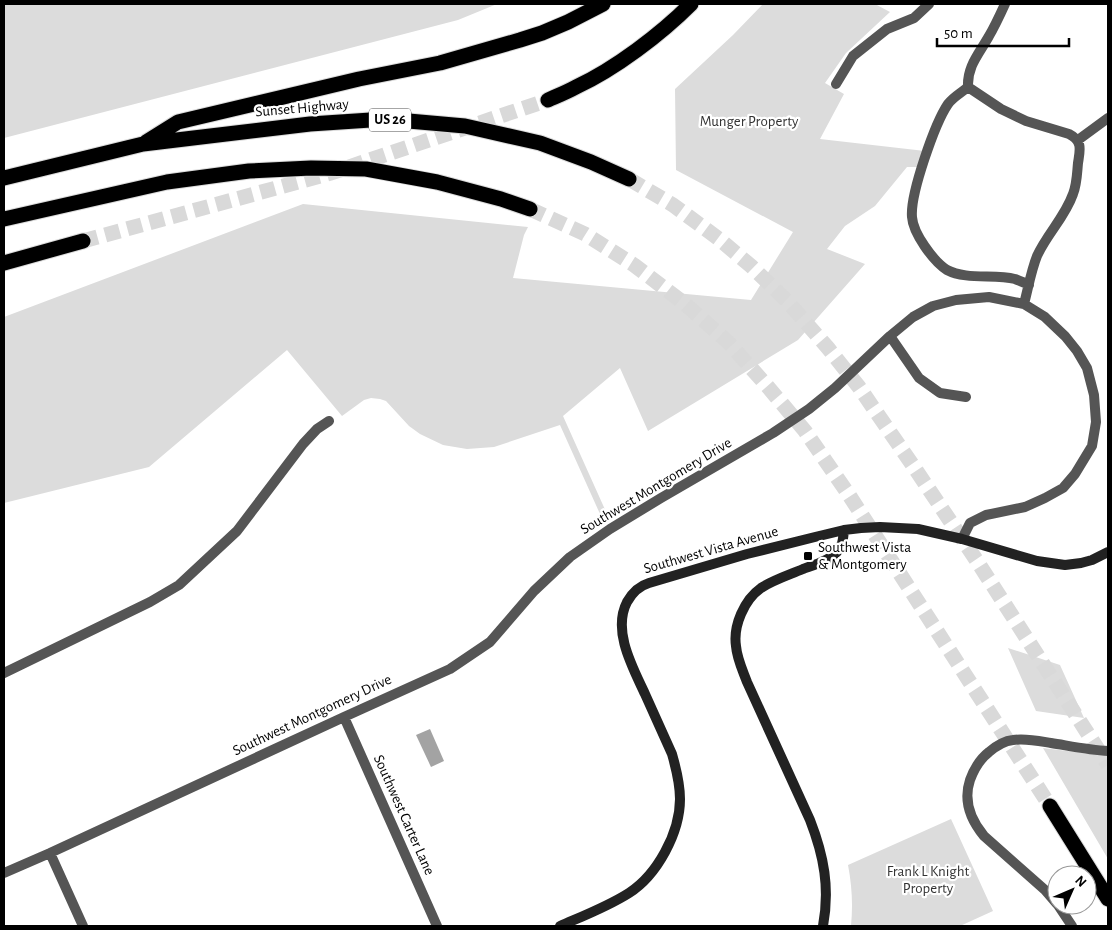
<svg xmlns="http://www.w3.org/2000/svg" width="1112" height="930" viewBox="0 0 1112 930" font-family="'Alegreya Sans',sans-serif">
<style>
.green{fill:#dcdcdc}
.water{fill:#a3a3a3}
.lines{fill:none;stroke-linecap:round;stroke-linejoin:round}
.highway-tunnel{stroke:#d9d9d9;stroke-width:15;stroke-dasharray:15 8;stroke-linecap:butt}
.highway-casing{stroke:#dbdbdb;stroke-width:17}
.street{stroke:#555;stroke-width:10}
.secondary{stroke:#222;stroke-width:10}
.highway{stroke:#000;stroke-width:15}
.poi-dot{fill:#000;stroke:#fff;stroke-width:2}
.labels{text-anchor:middle;dominant-baseline:central;stroke-width:4.5;stroke-linejoin:round;paint-order:stroke}
.shield{fill:#fff;stroke:#4c4c4c;stroke-width:1}
.shield-label{font-size:14px;font-weight:bold;fill:#000}
.street-label{font-size:15px;fill:#000;stroke:#fff}
.park-label{font-size:15px;fill:#333;stroke:#fff}
.poi-label{font-size:15px;fill:#000;stroke:#fff;text-anchor:start}
</style>
<rect width="100%" height="100%" fill="#fff"/>
<path class="green" d="M4 4H497L458 20 4 138Z
M763 4H875L890 12 846 53 825 83 844 94 820 139 925 151 919 167H907L875 206 845 226 827 249 865 264 798 340 648 431 620 368 563 416 607 514H600L560 425 494 447 467 449 443 445 420 434 409 426 386 401 380 399 371 398 364 400 342 416 287 350 149 467 4 503V317L303 204 528 227 524 235 513 278 751 300 793 232 676 170 675 89 733 35Z
M1008 648 1060 665 1084 718 1036 711Z
M1043 748 1108 756V859Z
M951 819 993 911 960 926H851C853 905 852 886 848 865Z"/>
<path class="water" d="M430 729 444 761 431 767 416 735Z"/>
<g class="lines">
<path class="highway-tunnel" d="M629 179 673 205 719 239 751 266 787 301 828 348 859 387 916 470 977 561 1108 765
M530 209 585 234 634 265 685 304 728 342 768 387 805 431 849 495 1050 806
M83 241 331 173 548 100"/>
<defs>
<path id="highway" d="M548 100C557 96 567 92 576 87 615 69 661 34 691 4
M146 142 178 122 359 79 440 63 520 40 542 33 568 22 603 4
M4 178 143 144 310 124 386 119 465 126 540 143 591 162 629 179
M4 219 167 182 249 171 311 168 366 169 437 182 501 199 530 209
M4 263 83 241
M1050 806 1108 899"/>
</defs>
<use href="#highway" class="highway-casing"/>
<path class="street" d="M836 84 853 56 887 29 914 18 929 4
M968 87C967 66 979 54 989 36 995 26 1000 15 1005 4
M1078 140 1108 118
M1024 304C1028 289 1031 271 1037 256 1047 234 1065 217 1073 194 1077 184 1077 173 1078 163 1080 150 1083 141 1069 134L1026 121 1001 109 968 87C961 93 953 97 948 104 935 123 910 194 912 217 913 233 933 261 947 270 966 280 994 274 1015 279 1020 281 1025 283 1029 285
M890 336 919 378 940 393 966 397
M4 673 150 602 179 585 237 531 303 444 317 429 329 421
M344 717 437 926
M50 853 83 926
M4 873 50 853 344 717 450 669 490 642 534 591 570 557 610 529 661 498 773 433 809 409 835 388 890 336 913 317 933 306 956 300 989 297 1024 304 1045 317 1065 336 1077 351 1087 368 1094 395 1096 422 1092 446 1075 474 1063 488 1045 498 1025 507 986 515 970 523 962 539
M1057 904 1045 890 984 836C970 819 963 801 970 780 974 769 980 759 989 752 996 746 1004 741 1013 740 1026 738 1039 741 1051 743 1070 746 1089 750 1108 751
M1058 905 1072 926"/>
<path class="secondary" d="M560 926C583 916 607 907 629 893 657 875 680 833 680 799 680 784 676 768 672 754 663 734 654 714 645 694 633 668 612 631 627 602 632 593 639 586 649 583L747 554 815 537 844 530 861 528 880 527 918 529 962 539 1037 561 1065 565 1081 563 1092 560 1108 552
M823 926C830 888 824 856 810 820L747 682C743 671 737 659 736 646 733 626 744 600 761 588 773 580 789 575 803 569 814 565 829 561 837 552 843 545 843 539 844 530"/>
<use href="#highway" class="highway"/>
</g>
<rect class="poi-dot" x="803" y="551" width="10" height="10" rx="2.5"/>
<g class="labels">
<rect class="shield" x="369" y="108.5" width="42" height="23" rx="4"/>
<g class="shield-label">
<text x="390" y="120">US 26</text>
</g>
<g class="street-label">
<text transform="translate(302 108) rotate(-5)">Sunset Highway</text>
<text transform="translate(656 486) rotate(-31)">Southwest Montgomery Drive</text>
<text transform="translate(711 550) rotate(-16)">Southwest Vista Avenue</text>
<text transform="translate(312 715) rotate(-25)">Southwest Montgomery Drive</text>
<text transform="translate(404 815) rotate(66)">Southwest Carter Lane</text>
</g>
<g class="park-label">
<text x="749" y="121">Munger Property</text>
<text x="928" y="871">Frank L Knight<tspan x="928" dy="17">Property</tspan></text>
</g>
<g class="poi-label">
<text x="818" y="547">Southwest Vista<tspan x="818" dy="17">&amp; Montgomery</tspan></text>
</g>
</g>
<rect width="1112" height="930" fill="none" stroke="#000000" stroke-width="10"/>
<g transform="translate(1072 890) rotate(45)"><circle r="24" fill="#ffffff" stroke="#999999"/>
<path d="M0-4L9 19L0 12L-9 19Z" fill="#000000"/>
<text y="-8" font-size="14" font-weight="bold" text-anchor="middle" fill="#000000">N</text>
</g>
<path d="M937 38v8h132v-8" fill="none" stroke="#000000" stroke-width="2.5"/>
<text x="944" y="38" font-size="15" fill="#000000" stroke="#ffffff" stroke-width="4" paint-order="stroke">50 m</text>
</svg>
